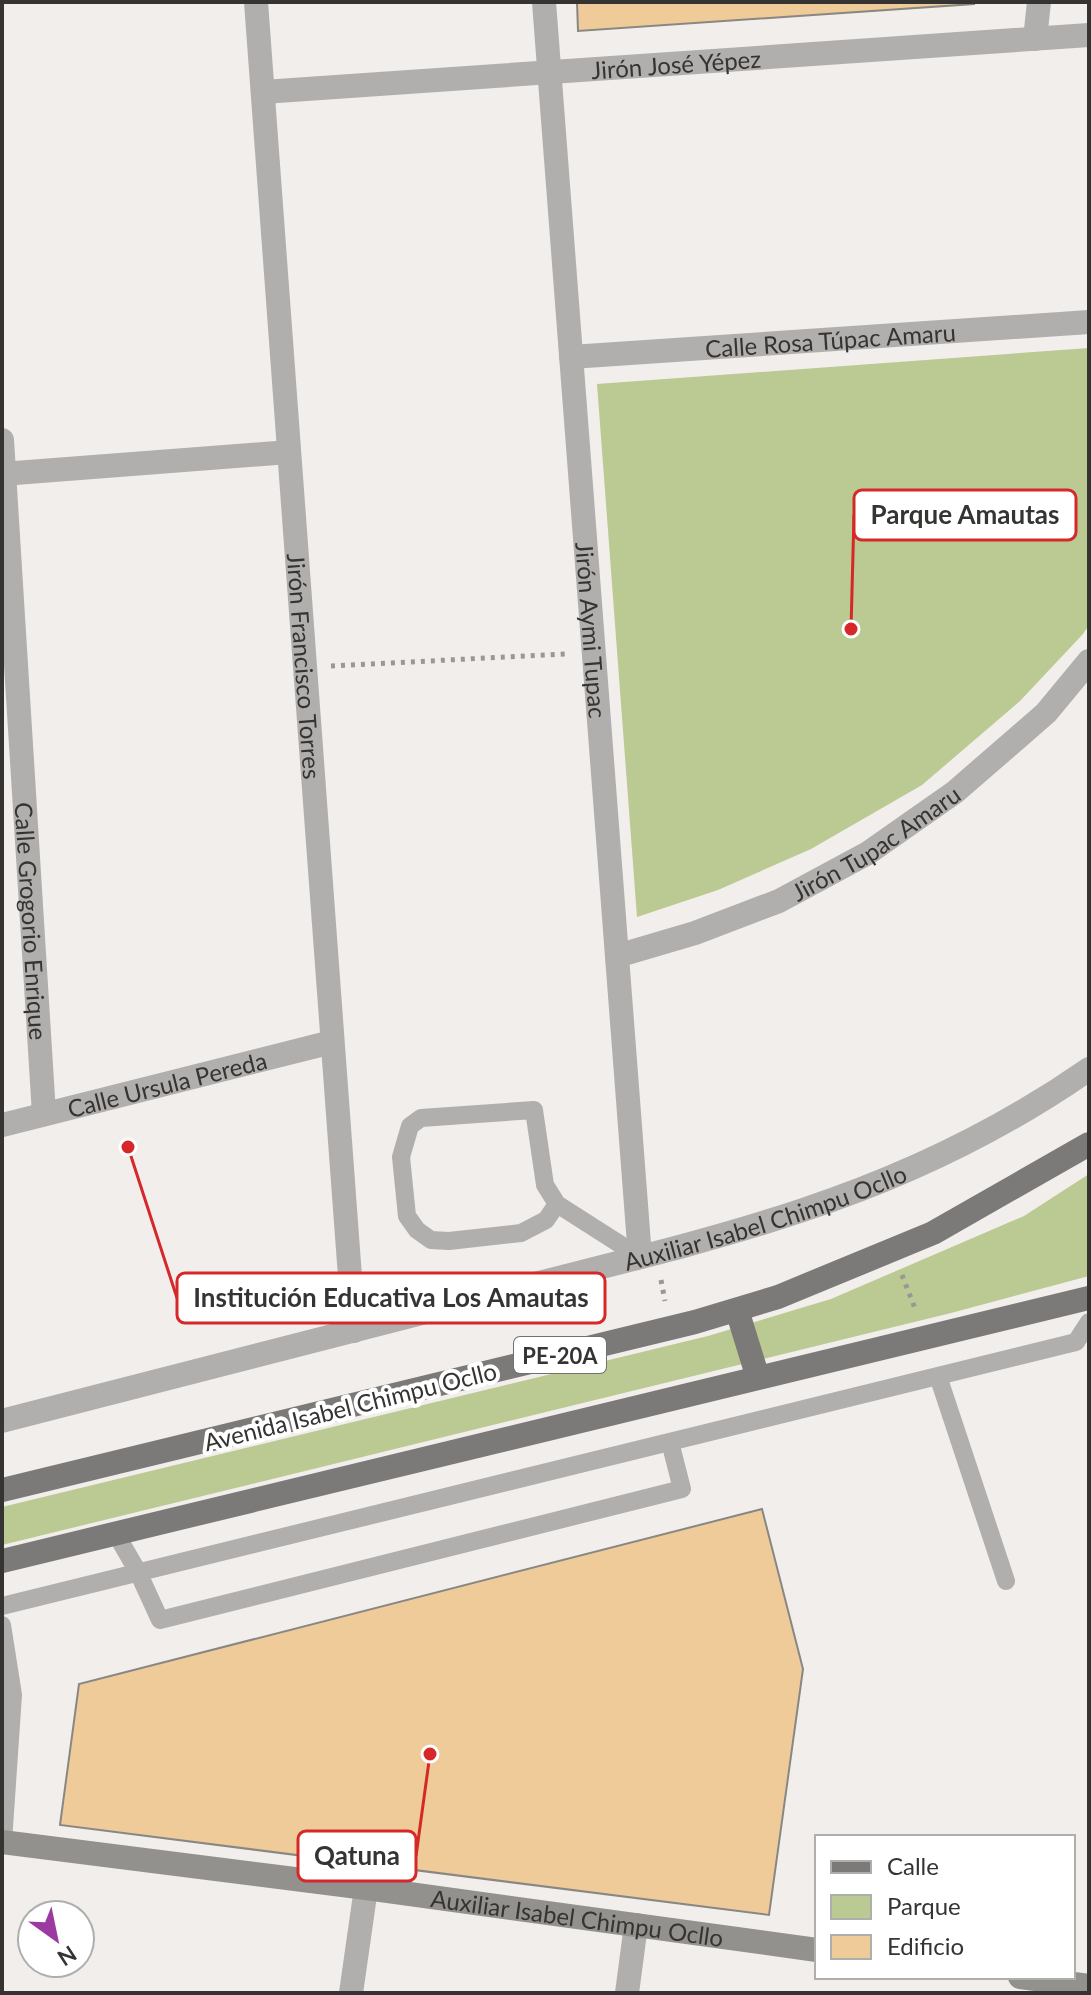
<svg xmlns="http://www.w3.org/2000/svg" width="1091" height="1995" viewBox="0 0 1091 1995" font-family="Lato,sans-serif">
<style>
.green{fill:#bbc993}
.building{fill:#efcb99;stroke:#898784;stroke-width:2}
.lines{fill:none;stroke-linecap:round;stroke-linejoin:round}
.path{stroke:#9a9896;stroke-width:5;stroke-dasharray:4 6;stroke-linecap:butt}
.lane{stroke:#b0afae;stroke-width:18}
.street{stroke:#b0afae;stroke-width:24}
.secondary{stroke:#92918e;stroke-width:24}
.primary{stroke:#7c7a78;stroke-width:24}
.labels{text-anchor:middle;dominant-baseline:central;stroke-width:8;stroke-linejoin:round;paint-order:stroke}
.shield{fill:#fff;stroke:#727170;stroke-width:2}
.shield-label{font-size:22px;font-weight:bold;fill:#353433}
.street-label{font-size:24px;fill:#353433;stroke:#fff}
.leader{fill:none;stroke:#d62828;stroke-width:3}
.callout-dot{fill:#d62828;stroke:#fff;stroke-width:3}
.callout{fill:#fff;stroke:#d62828;stroke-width:3}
.callout-label{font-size:26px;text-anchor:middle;font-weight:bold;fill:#353433}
</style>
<rect width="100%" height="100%" fill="#f1eeeb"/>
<path class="green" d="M1089 348V625L1083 634 1020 701 922 785 811 849 718 890 637 917 597 384Z
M1089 1174V1276L951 1313 2 1545V1507L708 1336 831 1299 1024 1216Z"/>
<path class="building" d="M577 2H974V4L578 31Z
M762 1509 803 1669 769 1915 60 1825 79 1684Z"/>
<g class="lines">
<path class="path" d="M331 666 565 654
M902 1275 916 1311
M661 1280 665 1301"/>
<path class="lane" d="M557 1204 546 1220 521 1233 449 1241 431 1240 417 1230 407 1216 401 1157 410 1126 421 1118 534 1110 545 1185 557 1204 640 1257
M938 1376 1006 1581
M116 1534 138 1572 160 1620 682 1489 670 1442
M2 1606 1076 1342 1089 1322
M2 1625 13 1695 3 1842"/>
<g class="street">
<path id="s1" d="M256 2 354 1331"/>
<path id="s2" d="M544 2 640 1257"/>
<path d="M1035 39 1039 2"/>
<path id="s3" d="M263 92 1089 35"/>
<path id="s4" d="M571 357 1089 322"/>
<path id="s5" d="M2 440 44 1114"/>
<path d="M2 474 289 452"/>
<path id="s6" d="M617 956 695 933 779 901 868 853 955 792 1046 713 1089 661"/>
<path id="s7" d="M2 1125 332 1042"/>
<path id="s8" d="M2 1421C172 1377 342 1334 511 1290 608 1265 708 1242 803 1210 903 1177 1003 1129 1089 1069"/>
<path d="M351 1993 366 1888"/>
<path d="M627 1993 636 1925"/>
</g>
<g class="secondary">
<path id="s9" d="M2 1842 366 1888 817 1950"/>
<path d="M1020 1977 1089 1986"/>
</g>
<path class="primary" d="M737 1310 758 1378
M2 1490 695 1322 778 1297 933 1233 1089 1144
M2 1561 1089 1298"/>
</g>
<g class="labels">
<rect class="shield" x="514" y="1337" width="92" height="36" rx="6"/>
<g class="shield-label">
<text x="560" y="1355">PE-20A</text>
</g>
<g class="street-label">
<text stroke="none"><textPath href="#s3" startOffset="414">Jirón José Yépez</textPath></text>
<text stroke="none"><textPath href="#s4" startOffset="260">Calle Rosa Túpac Amaru</textPath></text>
<text stroke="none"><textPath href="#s2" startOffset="630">Jirón Aymi Tupac</textPath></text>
<text stroke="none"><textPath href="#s1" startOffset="666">Jirón Francisco Torres</textPath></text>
<text stroke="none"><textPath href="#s6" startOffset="284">Jirón Tupac Amaru</textPath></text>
<text stroke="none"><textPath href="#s5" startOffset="482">Calle Grogorio Enrique</textPath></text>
<text stroke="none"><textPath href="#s7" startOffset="170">Calle Ursula Pereda</textPath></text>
<text stroke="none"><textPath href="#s8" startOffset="790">Auxiliar Isabel Chimpu Ocllo</textPath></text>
<text transform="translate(350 1406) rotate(-14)">Avenida Isabel Chimpu Ocllo</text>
<text stroke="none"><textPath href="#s9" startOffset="580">Auxiliar Isabel Chimpu Ocllo</textPath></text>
</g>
</g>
<path class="leader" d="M851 629L854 515M128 1147L177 1298M430 1754L416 1856"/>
<g class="callout-dot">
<circle cx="851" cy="629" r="8"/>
<circle cx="128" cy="1147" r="8"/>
<circle cx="430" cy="1754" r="8"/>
</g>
<g class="callout">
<rect x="854" y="490" width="222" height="50" rx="8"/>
<rect x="177" y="1273" width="428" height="50" rx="8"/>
<rect x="298" y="1831" width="118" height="50" rx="8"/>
</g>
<g class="callout-label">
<text x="965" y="524">Parque Amautas</text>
<text x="391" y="1307">Institución Educativa Los Amautas</text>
<text x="357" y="1865">Qatuna</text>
</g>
<rect width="1091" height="1995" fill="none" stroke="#353433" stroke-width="8"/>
<rect x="815" y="1835" width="260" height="144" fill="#ffffff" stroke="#aeaead" stroke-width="2"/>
<rect x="831" y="1861" width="40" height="12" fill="#7c7a78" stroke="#aeaead" stroke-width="2"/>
<text x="887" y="1875" font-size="24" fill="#353433">Calle</text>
<rect x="831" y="1895" width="40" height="24" fill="#bbc993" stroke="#aeaead" stroke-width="2"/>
<text x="887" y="1915" font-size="24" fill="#353433">Parque</text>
<rect x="831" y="1935" width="40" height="24" fill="#efcb99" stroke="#aeaead" stroke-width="2"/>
<text x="887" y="1955" font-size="24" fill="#353433">Edificio</text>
<g transform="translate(56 1939) rotate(147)"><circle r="38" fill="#ffffff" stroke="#aeaead" stroke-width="2"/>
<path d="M0-6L14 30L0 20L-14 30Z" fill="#9b3ba2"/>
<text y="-12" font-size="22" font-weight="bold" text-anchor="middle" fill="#353433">N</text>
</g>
</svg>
